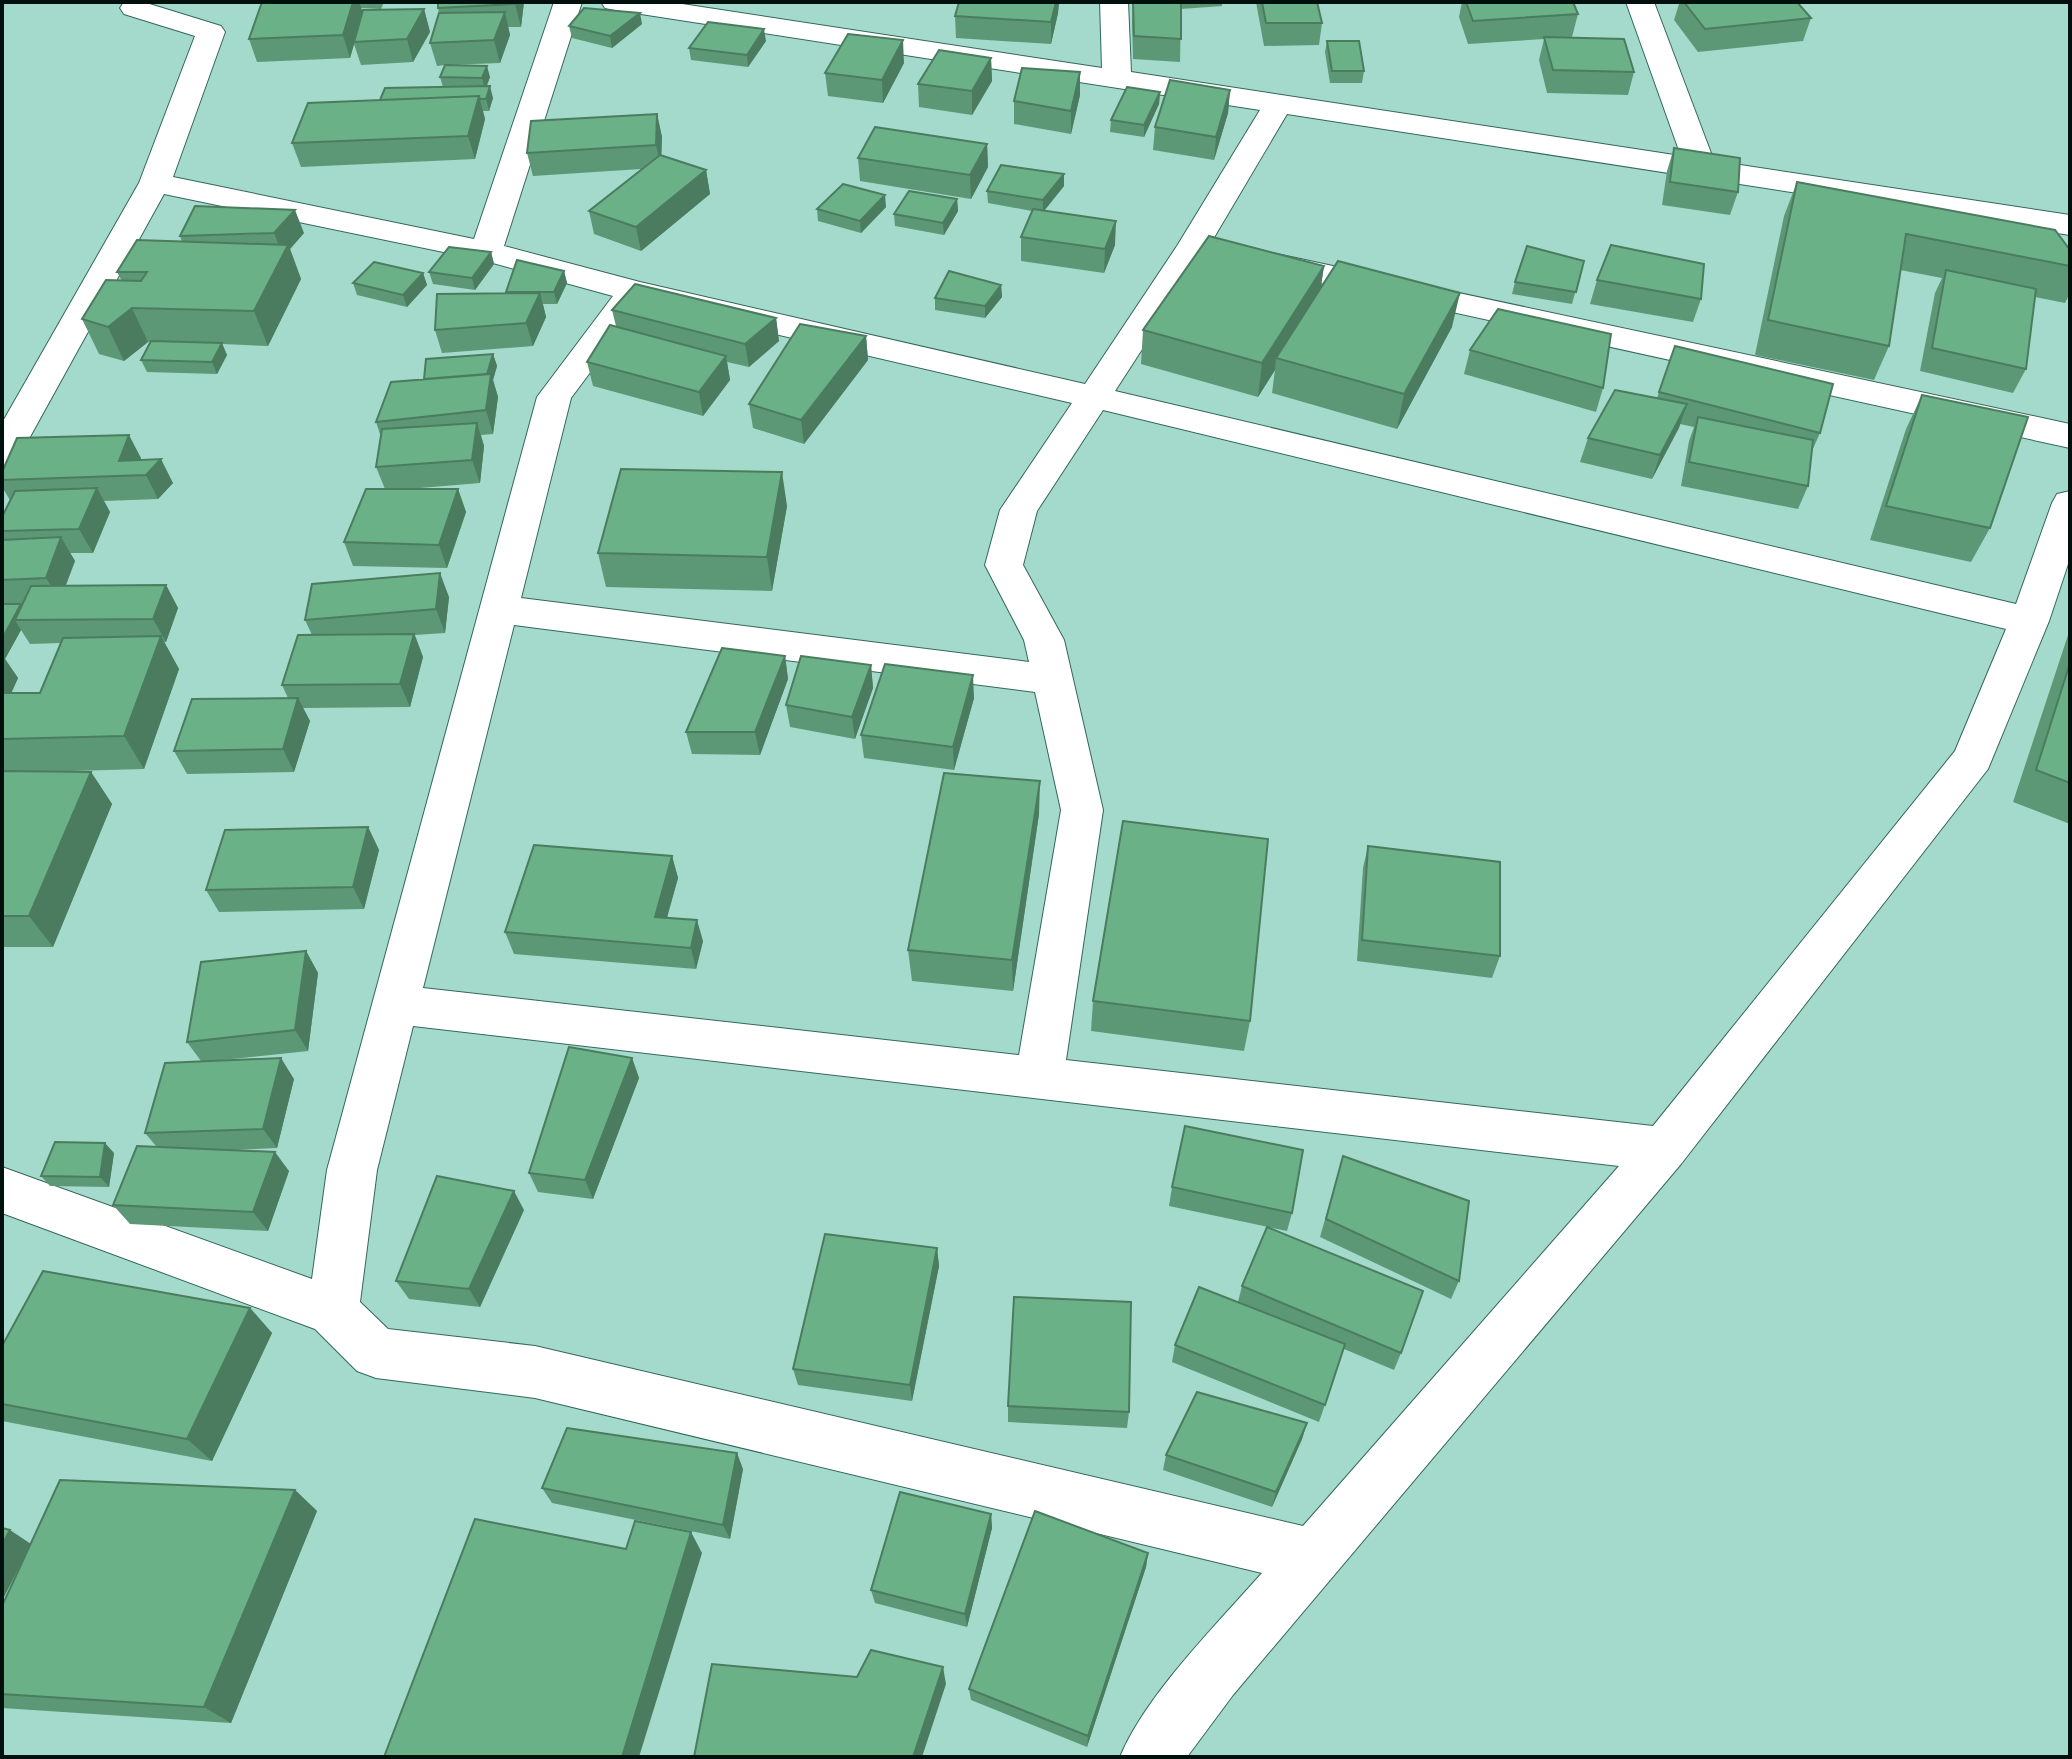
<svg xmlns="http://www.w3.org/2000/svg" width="2072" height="1759" viewBox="0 0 2072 1759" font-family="Commissioner,sans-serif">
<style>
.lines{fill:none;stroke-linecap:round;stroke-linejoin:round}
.minor-casing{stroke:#33675b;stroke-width:2}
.minor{fill:#fff;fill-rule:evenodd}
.wall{fill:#5c9875;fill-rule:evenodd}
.shaded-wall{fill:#4b7c5f}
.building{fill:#6bb188;stroke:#4b7c5f;stroke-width:2}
</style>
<rect width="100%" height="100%" fill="#a4dacc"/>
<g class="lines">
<defs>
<path id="minor" d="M124 2H143L221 26 225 32 173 177 474 239 554 2H582L504 246 640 282 1085 384 1177 246 1260 110 615 10 605 8 601 2H669L1102 68 1100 2H1128L1131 72 1681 156 1626 2H1654L1714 161 2070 215V235L1287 114 1209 246 1115 391 2016 604 2052 503 2057 494 2070 491V558L2049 621 1988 769 1681 1164 1233 1695 1187 1757H1120C1145 1696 1217 1624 1262 1573L535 1398 376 1378 357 1371 315 1329 2 1213V1167L312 1279 327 1170 537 397 613 296 482 260 164 194 20 455 15 463 2 467V423L139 183 195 36 124 14 120 8ZM642 303 1072 403 1000 510 985 565 1024 640 1029 662 521 598 571 398ZM1103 410 2006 629 1955 751 1653 1126 1066 1060 1103 810 1064 640 1023 565 1037 511ZM514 625 1035 692 1061 810 1019 1055 423 988ZM413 1026 1619 1166 1303 1526 535 1346 388 1329 360 1302 377 1170Z
M1263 251 2070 424V448L1252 268 1247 261 1252 254Z"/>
</defs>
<use href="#minor" class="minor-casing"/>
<use href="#minor" class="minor"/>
</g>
<path class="wall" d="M262 2H384L381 9 361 8 362 12 424 9 430 32 413 62 361 65 354 44 350 58 257 62 249 39Z
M524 2 521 27H508L510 35 500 63 448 65 490 77 487 86 493 98 489 111H483L485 119 475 159 301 167 292 143 380 100 443 87 440 77 445 65 437 66 430 43 439 13 438 8Z
M959 2H1059L1058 13 1051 44 956 38 955 16Z
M1133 2H1222V6L1181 9 1180 62 1133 59 1132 23Z
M1256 2H1317L1322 23 1319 45 1264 46Z
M1462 2H1573L1578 14 1572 37 1559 38 1634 72 1628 95 1547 93 1539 60 1544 39 1468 44 1459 17Z
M1661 2H1797L1811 18 1803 41 1698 52 1674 20 1679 4H1662Z
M642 24 612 48 572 38 569 26Z
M766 41 748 67 691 60 689 48Z
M1327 41 1364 71 1362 83H1330L1325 52Z
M991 58 992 81 972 115 919 107 918 84Z
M904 63 883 103 828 96 825 73Z
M1230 90 1228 113 1214 160 1153 150 1155 127Z
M1160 92 1159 104 1144 137 1110 132 1111 120Z
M1080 95 1071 134 1014 124V101Z
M657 114 662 137 661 155 706 170 710 194 641 251 594 234 589 211 641 169 533 176 527 153Z
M987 144 988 167 971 199 860 181 858 158Z
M1674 148 1738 192 1730 215 1662 205 1667 171Z
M1797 182 2070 250V293L2065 303 2035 297 2026 369 2013 393 1920 371 1935 293 1942 278 1900 270 1889 346 1874 380 1755 355 1784 216Z
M1064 186 1044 211 1115 245 1104 273 1021 261V237L1032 211 988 203 987 191Z
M957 199 958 211 944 235 895 226 894 214Z
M886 207 861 233 818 221 817 209Z
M304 233 290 249 301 279 268 346 222 344 227 355 217 374 147 372 141 360 151 342H148L124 361 99 354 82 319 122 281 117 272 182 242 180 236Z
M491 252 494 264 475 290 433 284 429 272Z
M1584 261 1572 304 1512 294 1515 282Z
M1324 266 1320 290 1452 327 1397 429 1272 393 1275 370 1258 397 1141 364 1143 330Z
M564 271 567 283 557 304H543L546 317 533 346 442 353 435 330 506 293Z
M423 273 427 285 407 307 357 295 353 283Z
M1597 280 1701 299 1693 322 1590 304Z
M1001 285 1002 297 985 318 935 310V298Z
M612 310 776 318 779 341 749 367 727 362 730 380 703 416 593 386 587 362 616 326Z
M866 336 868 360 804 444 753 428 749 404Z
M1675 346 1820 433 1812 451 1808 486 1798 509 1681 486 1689 441 1694 427 1680 424 1652 479 1580 462 1588 438 1657 398Z
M1470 350 1603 388 1596 412 1464 374Z
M493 354 497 366 493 380 498 397 493 434 481 435 484 446 480 483 408 489H458L466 512 447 568 353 566 344 542 385 489 376 467 381 437 376 422 424 379Z
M1922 395 1990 528 1971 562 1870 540 1906 429Z
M141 458 140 460 173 483 158 499 104 501 110 512 93 553H70L75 561 65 586 166 585 178 608 166 642H164L179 669 144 769 34 772H91L112 804 53 947H2V604L22 606 23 603 2 604V518L10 500 2 487V472ZM21 630 30 644 61 643 40 693H11L18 678 5 659Z
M787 506 772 591 606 587 598 553Z
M449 597 445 633 415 635 423 657 410 707 303 708 310 721 294 772 187 774 174 751 288 698 282 685 312 635 305 620Z
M2070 629V824L2013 802Z
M785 656 788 679 760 755 692 754 686 732Z
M871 665 873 688 855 739 790 727 786 705Z
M974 698 954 770 864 758 861 735Z
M1039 814 1013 991 912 981 908 950Z
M368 827 379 850 364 909 219 912 206 890Z
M1368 846 1500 956 1492 978 1357 961 1363 868Z
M672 856 678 878 667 918 703 941 696 969 514 954 505 932Z
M306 951 318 973 308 1051 213 1061 294 1079 277 1148 234 1150 289 1171 268 1231 130 1224 113 1205 156 1146 145 1133 201 1061 187 1042Z
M1093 1001 1250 1021 1244 1051 1091 1031Z
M632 1058 639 1078 593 1199 538 1192 529 1173Z
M114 1153 109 1187 50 1186 41 1176Z
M1343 1156 1459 1281 1451 1299 1320 1237Z
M1172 1187 1292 1213 1287 1231 1169 1206Z
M524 1210 480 1307 409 1299 396 1281Z
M937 1248 939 1266 912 1401 798 1385 793 1369Z
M1242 1286 1401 1353 1394 1370 1344 1349 1319 1422 1172 1362 1175 1345 1238 1302Z
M250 1308 272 1333 212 1461 2 1421V1346Z
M1008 1406 1129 1412 1127 1428 1008 1422Z
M1307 1423 1302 1439 1272 1507 1163 1470 1166 1455Z
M743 1469 730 1539 552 1503 542 1488Z
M295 1490 317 1511 231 1723 2 1708V1606L31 1544Z
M991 1514 992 1528 967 1627 875 1603 871 1590Z
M1148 1553 1146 1567 1087 1747 971 1700 969 1689Z"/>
<path class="shaded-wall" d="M353 2H359L363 13 350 58 343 35Z
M516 2H524L521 27 515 4Z
M1056 2H1059L1058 13 1051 44V22Z
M424 9 430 32 413 62 407 39Z
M505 12 510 35 500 63 494 40Z
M640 13 642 24 612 48 610 36Z
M764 29 766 41 748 67 747 55Z
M903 40 904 63 883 103 882 80Z
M991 58 992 81 972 115V91Z
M487 66 490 77 485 89 482 78Z
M1080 72V95L1071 134V111Z
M490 86 493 98 489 111 486 99Z
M1230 90 1228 113 1214 160 1216 137Z
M1160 92 1159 104 1144 137V125Z
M479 96 485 119 475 159 468 136Z
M657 114 662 137 661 168 656 145Z
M987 144 988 167 971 199 970 175Z
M706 170 710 194 641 251 636 227Z
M1064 174V186L1043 212V200Z
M885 195 886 207 861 233 860 221Z
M957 199 958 211 944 235 943 223Z
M295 210 304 233 290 249 301 279 268 346 254 311 283 256 274 233Z
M1116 221 1115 245 1104 273 1105 249Z
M491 252 494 264 475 290 472 278Z
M1324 266 1319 300 1276 358 1275 370 1258 397 1262 363Z
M564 271 567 283 557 304 554 292Z
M423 273 427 285 407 307 403 295Z
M1001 285 1002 297 985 318V306Z
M540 293 546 317 533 346 526 323Z
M1460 293 1452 327 1397 429 1404 394Z
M132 308 148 342 124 361 108 327Z
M776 318 779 341 749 367 745 344Z
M866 336 868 360 804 444 801 420Z
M222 343 227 355 217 374 212 362Z
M493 354 497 366 493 380 498 397 493 434 486 410V378Z
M726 356 730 380 703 416 699 392Z
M1687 404 1679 428 1652 479 1660 455Z
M477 423 484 446 480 483 472 460Z
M129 435 141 458 134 476 119 461Z
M161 459 173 483 158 499 146 475Z
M782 472 787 506 772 591 767 557Z
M97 488 110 512 93 553 79 529Z
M458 489 466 512 447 568 439 545Z
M61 537 75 561 60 601 46 578Z
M440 573 449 597 445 633 436 609Z
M166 585 178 608 166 642 153 619Z
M21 604 28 616 15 620 21 630 5 659 18 678 2 714V639Z
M414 634 423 657 410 707 400 684Z
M161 636 179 669 144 769 124 736Z
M785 656 788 679 760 755 755 732Z
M871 665 873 688 855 739 852 717Z
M973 675 974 698 954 770 953 747Z
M298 698 310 721 294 772 283 749Z
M91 772 112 804 53 947 29 916Z
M1040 781 1039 814 1013 991 1012 960Z
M368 827 379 850 364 909 353 887Z
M672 856 678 878 661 938 655 917Z
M697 920 703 941 696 969 691 948Z
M306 951 318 973 308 1051 295 1030Z
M281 1058 294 1079 277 1148 263 1129Z
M632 1058 639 1078 593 1199 585 1180Z
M105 1143 114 1153 109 1187 100 1177Z
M275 1152 289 1171 268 1231 253 1212Z
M514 1191 524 1210 480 1307 469 1289Z
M937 1248 939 1266 912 1401 910 1385Z
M250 1308 272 1333 212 1461 187 1439Z
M1307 1423 1302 1439 1272 1507 1276 1492Z
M737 1453 743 1469 730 1539 723 1525Z
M295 1490 317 1511 231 1723 204 1707Z
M991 1514 992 1528 967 1627 965 1614Z
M10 1530 31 1544 2 1601V1545Z
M691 1532 702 1553 639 1757H622Z
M1148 1553 1146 1567 1087 1747 1088 1736Z
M943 1667 946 1684 922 1757H913Z"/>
<path class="building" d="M262 2H353L343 35 249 39Z
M438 2H516L515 4 438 8Z
M959 2H1056L1051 22 955 16Z
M1133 2H1181V39L1134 36Z
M1262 2H1317L1322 23H1266Z
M1466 2H1573L1578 14 1473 21Z
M1684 2H1797L1811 18 1705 29Z
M584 8 640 13 610 36 569 26Z
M424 9 407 39 354 42 363 10Z
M505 12 494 40 430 43 439 13Z
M708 22 764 29 747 55 689 48Z
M848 34 903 40 882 80 825 73Z
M1544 37 1624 39 1634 72 1553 70Z
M1327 41H1359L1364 71H1332Z
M939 50 991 58 972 91 918 84Z
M445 65 487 66 482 78 440 77Z
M1022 68 1080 72 1071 111 1014 101Z
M1170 80 1230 90 1216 137 1155 127Z
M490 86 486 99H480L479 96 380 100 385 88Z
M1127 87 1160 92 1144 125 1111 120Z
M479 96 468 136 292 143 308 103Z
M657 114 656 145 527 153 531 121Z
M875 127 987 144 970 175 858 158Z
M1674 148 1740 158 1738 192 1670 182Z
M660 155 706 170 636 227 589 211Z
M1001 165 1064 174 1043 200 987 191Z
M1797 182 2055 230 2070 250V266L1906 234 1889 346 1768 320Z
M843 184 885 195 860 221 817 209Z
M909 191 957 199 943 223 894 214Z
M195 206 295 210 274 233 180 236Z
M1033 209 1116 221 1105 249 1021 237Z
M1209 236 1324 266 1262 363 1143 330Z
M137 240 288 245 254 311 132 308 108 327 82 319 106 280 141 281 147 272H117Z
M1611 245 1704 264 1701 299 1597 280Z
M1527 246 1584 261 1576 292 1515 282Z
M449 247 491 252 472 278 429 272Z
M517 260 564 271 554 292H506Z
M1338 261 1460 293 1404 394 1276 358Z
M374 262 423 273 403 295 353 283Z
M1946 270 2036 289 2026 369 1932 348Z
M949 271 1001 285 985 306 935 298Z
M635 284 776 318 745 344 612 310Z
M540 293 526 323 435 330 437 294Z
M1498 309 1611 334 1603 388 1470 350Z
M800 324 866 336 801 420 749 404Z
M610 325 726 356 699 392 587 362Z
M151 341 222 343 212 362 141 360Z
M1675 346 1833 384 1820 433 1659 392Z
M493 354 487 374 424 379 426 359Z
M491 374 486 410 376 422 391 382Z
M1615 390 1687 404 1660 455 1588 438Z
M1922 395 2028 417 1990 528 1886 506Z
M1698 417 1813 440 1808 486 1689 462Z
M477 423 472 460 376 467 382 429Z
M129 435 119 461 161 459 146 475 2 480V472L17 438Z
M621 469 782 472 767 557 598 553Z
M97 488 79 529 2 531V517L15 491Z
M366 489H458L439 545 344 542Z
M61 537 46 578 2 580V540Z
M440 573 436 609 305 620 312 584Z
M166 585 153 619 15 620 31 586Z
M2 604H21L2 639Z
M414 634 400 684 282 685 298 635Z
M161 636 124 736 2 739V693H40L63 638Z
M722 648 785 656 755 732H686Z
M801 656 871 665 852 717 786 705Z
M2070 663V783L2036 770Z
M885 664 973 675 953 747 861 735Z
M298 698 283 749 174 751 192 699Z
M2 771 91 772 29 916H2Z
M944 773 1040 781 1012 960 908 950Z
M1123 821 1268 839 1250 1021 1093 1001Z
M368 827 353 887 206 890 225 830Z
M534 845 672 856 655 917 697 920 691 948 505 932Z
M1368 846 1500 862V956L1362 940Z
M306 951 295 1030 187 1042 201 962Z
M569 1047 632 1058 585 1180 529 1173Z
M281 1058 263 1129 145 1133 165 1063Z
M1185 1126 1303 1150 1292 1213 1172 1187Z
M55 1142 105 1143 100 1177 41 1176Z
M137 1146 275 1152 253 1212 113 1205Z
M1343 1156 1469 1201 1459 1281 1326 1219Z
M437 1176 514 1191 469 1289 396 1281Z
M1267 1227 1423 1291 1401 1353 1242 1286Z
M825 1234 937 1248 910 1385 793 1369Z
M43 1271 250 1308 187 1439 2 1404V1346Z
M1199 1287 1345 1344 1325 1405 1175 1345Z
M1014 1297 1131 1302 1129 1412 1008 1406Z
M1197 1392 1307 1423 1276 1492 1166 1455Z
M567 1428 737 1453 723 1525 542 1488Z
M60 1480 295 1490 204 1707 2 1694V1606Z
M900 1492 991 1514 965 1614 871 1590Z
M1035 1511 1148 1553 1088 1736 969 1689Z
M475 1519 626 1549 635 1521 691 1532 622 1757H384Z
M2 1528 10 1530 2 1545Z
M871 1650 943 1667 913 1757H694L712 1664 857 1677Z"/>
<rect width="2072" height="1759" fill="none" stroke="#00110d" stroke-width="8"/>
</svg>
